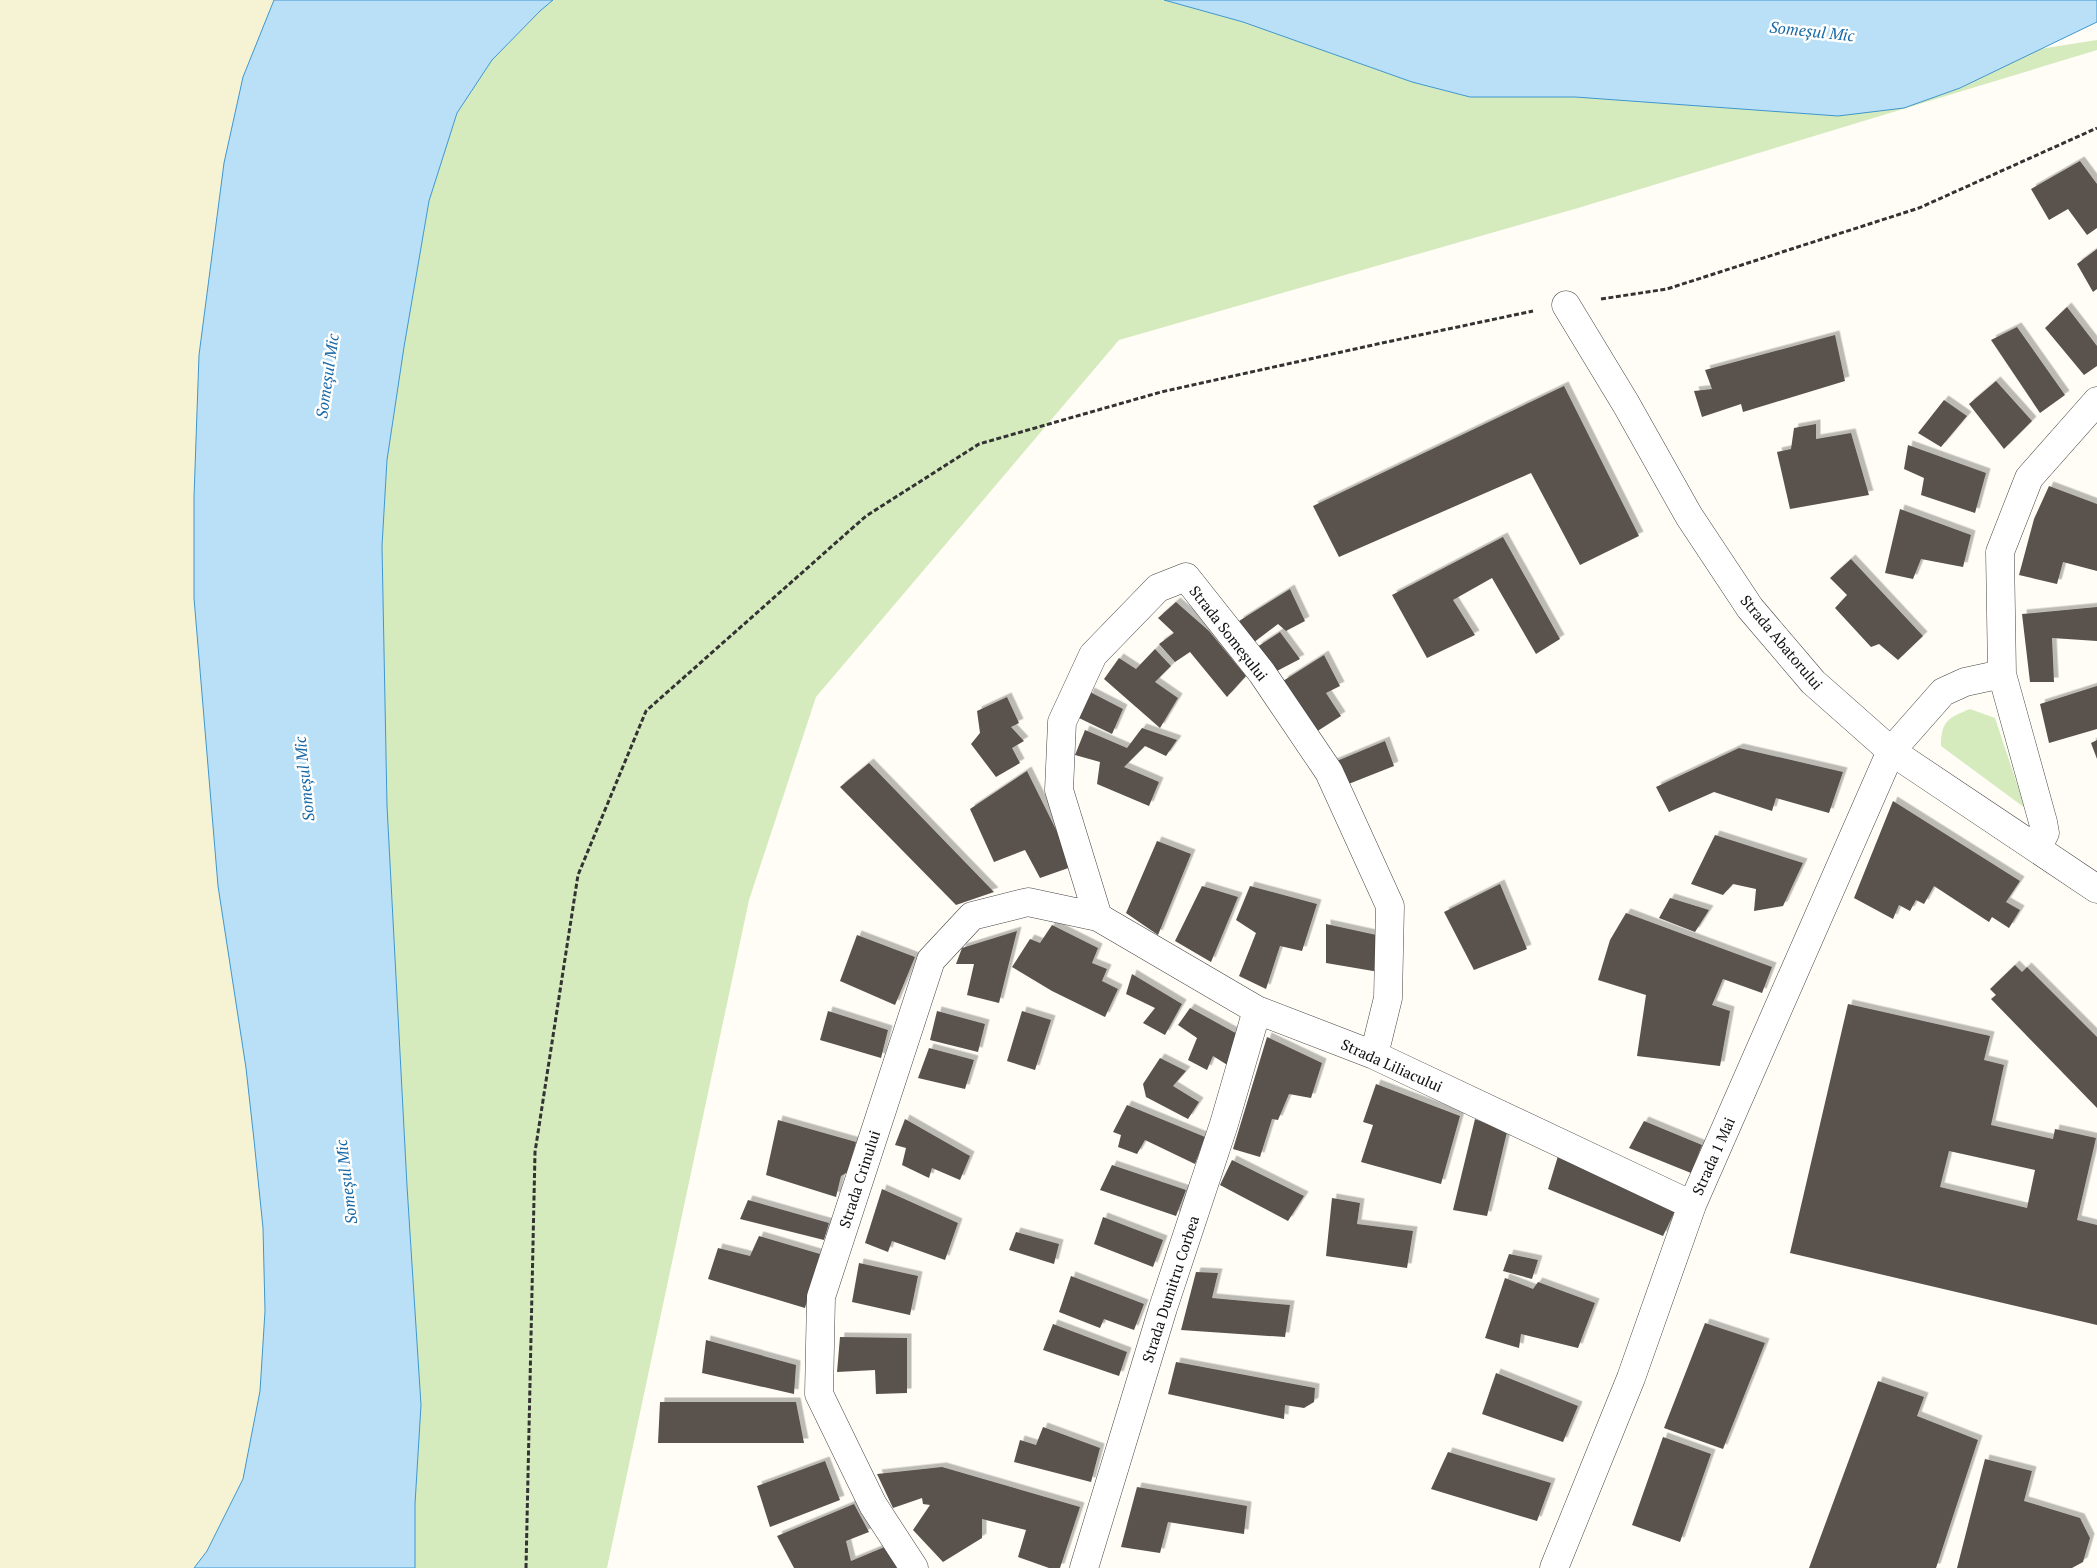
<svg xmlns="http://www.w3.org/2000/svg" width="2097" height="1568" viewBox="0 0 2097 1568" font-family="'PT Serif',serif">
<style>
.farmland{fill:#f6f3d4}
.green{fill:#d5ebbd}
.water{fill:#b9e0f7;stroke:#3f96cf}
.building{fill:#5a524d;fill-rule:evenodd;filter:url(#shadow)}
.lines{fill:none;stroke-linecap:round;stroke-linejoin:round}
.minor-casing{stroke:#444;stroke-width:29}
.path{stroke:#333;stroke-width:3;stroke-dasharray:5 2.5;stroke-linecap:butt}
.minor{stroke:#fff;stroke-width:28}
.labels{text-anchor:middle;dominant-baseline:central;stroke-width:5;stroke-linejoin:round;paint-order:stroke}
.street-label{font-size:15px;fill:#111;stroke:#fff}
.water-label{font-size:16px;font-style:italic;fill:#1768a6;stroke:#fff}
</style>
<defs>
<filter id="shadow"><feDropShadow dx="4.5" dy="-4.5" stdDeviation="0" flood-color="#0004"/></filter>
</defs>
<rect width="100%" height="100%" fill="#fffdf5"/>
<path class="farmland" d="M0 0H274L243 77 224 163 199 355 194 497V598L218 886 246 1068 254 1140 263 1228 265 1311 260 1391 243 1479 207 1551 194 1568H0Z"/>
<path class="green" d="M553 0H1164L1243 22 1412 82 1470 97H1575L1736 108 1960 88 2040 49 2097 40V50L1578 208 1119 340 816 697 749 900 607 1568H415V1504L421 1405 407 1186 387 806 382 546 387 460 404 347 429 201 457 113 492 60 540 11Z
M1970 709 1995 718 2025 808 1941 746C1941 721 1948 718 1970 709Z"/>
<path class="water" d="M274 0H553L540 11 492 60 457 113 429 201 404 347 387 460 382 546 387 806 407 1186 421 1405 415 1504V1568H194L207 1551 243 1479 260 1391 265 1311 263 1228 254 1140 246 1068 218 886 194 598V497L199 355 224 163 243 77Z
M1164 0H2097V22L1960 88 1904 108 1838 116 1575 97H1470L1412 82 1243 22Z"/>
<path class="building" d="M2080 161 2097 184V228L2087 235 2068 209 2049 220 2031 189Z
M2097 249V289L2093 292 2077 264Z
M2067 307 2097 346V366L2084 375 2045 328Z
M2017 327 2065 395 2040 413 1991 340Z
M1835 335 1845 381 1743 412 1741 404 1702 417 1694 391 1712 389 1705 370Z
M1996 381 2032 421 2004 449 1969 404Z
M1564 386 1639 536 1580 565 1531 473 1339 557 1313 506Z
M1944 400 1967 416 1941 447 1918 433Z
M1816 424V439L1851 433 1869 495 1790 509 1777 452 1791 449 1794 428Z
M1908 445 1986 473 1975 513 1921 495 1924 478 1904 469Z
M2049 486 2097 504V571L2063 562 2057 584 2019 575 2034 519Z
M1900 509 1971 535 1963 567 1921 559 1913 579 1885 573Z
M1503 537 1560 639 1536 654 1492 578 1453 600 1475 635 1427 658 1392 595Z
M1851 559 1923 636 1898 660 1879 644 1871 647 1835 608 1847 595 1830 578Z
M1290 589 1305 621 1286 631 1278 624 1253 643 1239 621Z
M1176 602 1209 631 1246 676 1227 697 1190 652 1175 662 1159 644 1174 633 1158 618Z
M2097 607V641L2052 638 2054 682H2030L2022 614Z
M1280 632 1300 659 1275 672 1257 647Z
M1155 649 1171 666 1155 682 1178 698 1160 728 1104 679 1119 658 1136 669Z
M1324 655 1340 686 1326 693 1341 716 1316 732 1283 681Z
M2097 686V729L2049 743 2040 704Z
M1090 692 1123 709 1112 734 1079 718Z
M1007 697 1019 723 1011 727 1024 741 1012 748 1020 763 996 777 971 744 980 733 977 711Z
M1142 728 1177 740 1166 756 1145 746 1124 767 1159 782 1149 806 1097 784 1100 762 1075 755 1085 730 1127 748Z
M2097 740V759L2091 743Z
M1385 741 1394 766 1346 785 1332 763Z
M1739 748 1843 772 1829 813 1776 798 1772 811 1714 792 1669 812 1656 787Z
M869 763 994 892 956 905 840 787Z
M1027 771 1074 866 1040 878 1025 850 994 862 970 809Z
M1893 801 2020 881 2006 902 2020 910 2009 928 1992 917 1989 922 1934 886 1924 904 1916 900 1910 911 1899 905 1893 919 1854 898Z
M1715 835 1803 863 1783 906 1754 911 1756 889 1733 884 1723 895 1691 884Z
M1157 841 1191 854 1158 935 1126 913Z
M1500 884 1527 949 1474 970 1444 912Z
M1202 886 1238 897 1211 962 1175 941Z
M1250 886 1317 904 1302 951 1280 946 1266 989 1239 976 1256 933 1236 920Z
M1670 898 1709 910 1695 932 1659 918Z
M1626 913 1772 967 1762 993 1723 979 1712 1005 1730 1011 1720 1066 1637 1056 1646 995 1598 980 1610 940Z
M1326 924 1381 936 1379 972 1326 963Z
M1052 925 1098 948 1092 963 1107 969 1102 981 1118 989 1105 1017 1052 991 1012 967 1030 939 1040 943Z
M1017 931 999 1003 967 995 974 964H956L962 948Z
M857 935 915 957 895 1005 840 981Z
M2015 965 2022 972 2027 967 2097 1037V1108L1991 999 1996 995 1990 989Z
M1132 974 1182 1004 1165 1035 1143 1023 1155 1008 1126 994Z
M1848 1004 1990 1036 1984 1060 2004 1065 1991 1125 2053 1139 2055 1129 2096 1138 2077 1220 2097 1225V1325L1790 1253ZM1949 1151 2035 1170 2027 1208 1940 1187Z
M1190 1008 1241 1036 1229 1066 1213 1056 1207 1070 1188 1060 1197 1038 1178 1025Z
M828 1011 888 1030 881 1058 820 1040Z
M937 1011 985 1024 978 1052 930 1040Z
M1022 1011 1051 1020 1035 1070 1007 1061Z
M1267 1037 1322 1063 1311 1098 1289 1094 1278 1120 1272 1119 1260 1157 1233 1149Z
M929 1048 974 1060 965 1089 918 1078Z
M1160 1058 1186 1071 1173 1086 1199 1102 1188 1119 1146 1097 1143 1084Z
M1376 1084 1460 1116 1441 1184 1361 1162 1373 1125 1363 1122Z
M1127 1105 1205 1137 1195 1164 1145 1140 1137 1154 1118 1147 1121 1135 1113 1132Z
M905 1119 970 1156 960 1180 932 1168 929 1178 902 1165 906 1148 895 1145Z
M1475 1119 1507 1132 1487 1216 1453 1210Z
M778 1120 856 1142 848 1172 841 1176 836 1197 766 1175Z
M1644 1121 1702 1145 1691 1173 1629 1148Z
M1558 1156 1675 1211 1663 1236 1548 1189Z
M1232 1160 1304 1196 1288 1221 1220 1185Z
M1112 1165 1186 1190 1176 1216 1100 1190Z
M882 1189 958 1223 945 1260 892 1241 888 1252 865 1243Z
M1332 1198 1360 1203 1357 1224 1413 1231 1407 1268 1326 1256Z
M748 1200 829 1223 824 1240 740 1219Z
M1103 1217 1163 1240 1153 1267 1094 1244Z
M1016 1232 1059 1244 1054 1264 1009 1250Z
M759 1236 820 1254 805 1308 708 1279 718 1248 750 1256Z
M1509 1254 1538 1260 1532 1279 1503 1271Z
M859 1263 918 1276 910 1315 852 1302Z
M1196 1272 1218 1273 1212 1298 1290 1305 1285 1337 1181 1330Z
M1071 1276 1144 1304 1134 1330 1104 1319 1100 1328 1059 1312Z
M1505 1278 1533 1289 1538 1282 1595 1303 1578 1348 1521 1334 1519 1348 1485 1338Z
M1705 1323 1765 1343 1723 1449 1664 1428Z
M1053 1324 1127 1352 1119 1376 1043 1350Z
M840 1337 907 1338V1393L876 1394 875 1370 837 1372Z
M706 1340 796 1365 794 1394 702 1373Z
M1176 1362 1315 1388 1314 1402 1304 1408 1285 1405 1284 1419 1168 1394Z
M1496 1373 1578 1406 1563 1442 1482 1414Z
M1878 1381 1924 1397 1917 1416 1978 1440 1936 1568H1809Z
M660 1402H796L804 1443H658Z
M1043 1427 1100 1448 1091 1482 1014 1462 1020 1440 1036 1445Z
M1663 1437 1711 1454 1680 1542 1632 1525Z
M1448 1452 1551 1483 1537 1521 1431 1489Z
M1985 1459 2032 1471 2024 1501 2080 1518 2090 1538 2083 1562 2072 1568H1957Z
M825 1461 840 1500 770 1527 757 1486Z
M942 1467 1080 1507 1060 1568H1049L1018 1557 1026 1530 982 1519V1538L943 1562 913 1530 930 1505 923 1504 922 1498 893 1508 877 1474Z
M1137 1487 1247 1506 1244 1534 1168 1522 1160 1553 1121 1547Z
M854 1504 869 1532 846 1541 851 1561 887 1546 897 1568H794L777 1536Z"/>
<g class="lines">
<defs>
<path id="minor" d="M1566 305 1626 404 1689 516 1750 608 1813 682 1891 751 2097 889
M2002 674 2043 822 2045 833 2037 848
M1098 917 1059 790 1062 722 1093 655 1158 588 1186 577 1262 673 1329 772 1390 906 1388 998 1374 1055
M914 1568 873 1505 819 1394 821 1297 931 960 972 916 1028 902 1098 917 1257 1010 1374 1055 1692 1205
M1084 1568 1163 1308 1224 1124 1257 1010
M1554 1568 1631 1378 1692 1205 1891 751 1943 692 1965 682 2002 674 2000 552 2029 478 2097 401"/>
</defs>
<use href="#minor" class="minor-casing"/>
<path class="path" d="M1601 299 1667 289 1919 208 2097 128
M526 1568 535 1152 578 875 646 711 866 516 979 444 1161 392 1382 343 1533 311"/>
<use href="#minor" class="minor"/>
</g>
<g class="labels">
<g class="street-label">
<text transform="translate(1229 633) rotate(52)">Strada Someșului</text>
<text transform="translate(1782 642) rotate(50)">Strada Abatorului</text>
<text transform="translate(1392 1065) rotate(24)">Strada Liliacului</text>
<text transform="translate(1713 1156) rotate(-66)">Strada 1 Mai</text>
<text transform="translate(859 1179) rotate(-72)">Strada Crinului</text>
<text transform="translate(1170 1289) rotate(-72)">Strada Dumitru Corbea</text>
</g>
<g class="water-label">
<text transform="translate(1812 31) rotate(6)">Someșul Mic</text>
<text transform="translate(327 376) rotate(-82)">Someșul Mic</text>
<text transform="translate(304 779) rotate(-96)">Someșul Mic</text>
<text transform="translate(346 1182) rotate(-97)">Someșul Mic</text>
</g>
</g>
</svg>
